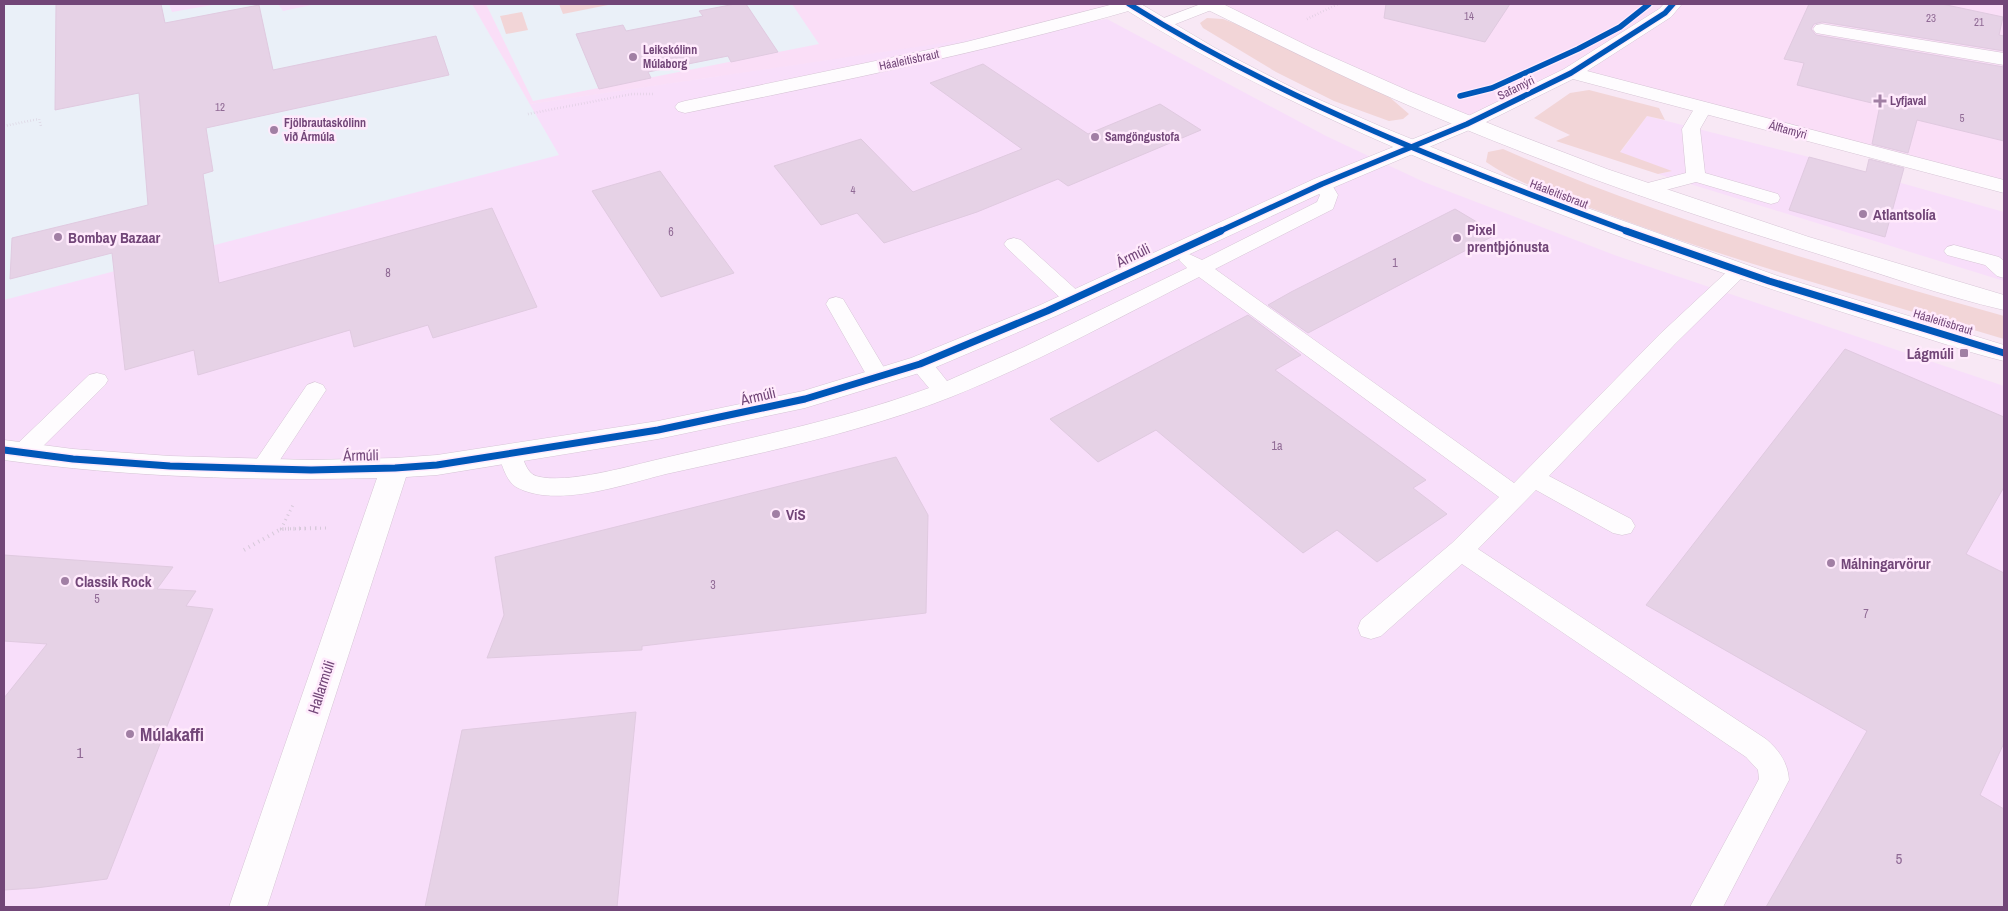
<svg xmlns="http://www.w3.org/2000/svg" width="2008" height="911" viewBox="0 0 2008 911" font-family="'Archivo Narrow',sans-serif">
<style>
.residential{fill:#fadef7}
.commercial{fill:#f8defa}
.education{fill:#eaf0f8}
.green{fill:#f2d5d7}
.building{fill:#e6d2e6;stroke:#e0cae0}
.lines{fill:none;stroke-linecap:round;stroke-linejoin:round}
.lane-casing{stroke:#d6c5d5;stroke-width:1}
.street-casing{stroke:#d6c5d5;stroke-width:1}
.secondary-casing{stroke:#d7c6d6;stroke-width:1}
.path-far2{stroke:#d7c9da;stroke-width:2.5;stroke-dasharray:0.5 2.5;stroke-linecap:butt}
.path-far1{stroke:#d7c9da;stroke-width:3;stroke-dasharray:1 4;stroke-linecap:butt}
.path{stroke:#d7c9da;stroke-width:4;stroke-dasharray:1 4.5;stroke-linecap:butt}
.lane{fill:#fefcfe;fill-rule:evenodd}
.street{fill:#fefcfe;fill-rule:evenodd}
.secondary{fill:#fefcfe;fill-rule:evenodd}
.cycleway-far1-casing{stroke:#ffeafc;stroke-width:8}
.cycleway-casing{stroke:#ffeafc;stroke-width:10}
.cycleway-far1{stroke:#0057b8;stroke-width:5.5}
.cycleway{stroke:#0057b8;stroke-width:7}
.poi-dot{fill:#a17fa4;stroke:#ffeafc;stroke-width:2}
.labels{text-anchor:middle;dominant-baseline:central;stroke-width:5;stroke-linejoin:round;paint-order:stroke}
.far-number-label{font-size:11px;fill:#906a95}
.far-poi-label{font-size:12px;font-weight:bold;fill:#724678;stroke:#ffeafc;text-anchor:start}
.far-street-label{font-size:12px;fill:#724678;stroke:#ffeafc}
.number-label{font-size:12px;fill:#906a95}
.poi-label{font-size:15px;font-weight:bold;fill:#724678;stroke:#ffeafc;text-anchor:start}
.street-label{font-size:15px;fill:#724678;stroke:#ffeafc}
.near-number-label{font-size:15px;fill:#906a95}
.near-poi-label{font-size:18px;font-weight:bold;fill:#724678;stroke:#ffeafc;text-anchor:start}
</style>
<rect width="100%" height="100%" fill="#f8e8f5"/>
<path class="residential" d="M472 4H1126L1067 24 953 42 530 104Z
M1226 4H2004V187L1572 74 1470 122 1257 23Z"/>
<path class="commercial" d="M4 4H472L530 104 1107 19 1326 136 1424 182 1617 256 2004 386V907H4Z
M1647 116 1809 157 2004 212V281L1658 174 1671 171 1620 153Z"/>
<path class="education" d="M4 4H169L172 12 218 4H278L283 11 316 4H472L559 155 4 300Z
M486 4H792L819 44 533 101Z"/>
<path class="green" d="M559 4H613L563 14Z
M522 12 528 30 506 34 500 16Z
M1207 18 1223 19 1236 24 1387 95 1409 114 1403 119 1389 121 1334 101 1276 72 1203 28 1200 23Z
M1589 90 1659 108 1665 120 1647 116 1620 152 1672 171 1658 174 1556 141 1570 135 1534 118 1570 93Z
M1503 149C1664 220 1835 268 2004 316V339C1872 299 1737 263 1607 214 1567 199 1521 186 1486 162L1488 152Z"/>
<path class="building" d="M56 4H161L165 23 259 5 273 70 436 36 449 75 206 128 213 171 203 174 219 283 492 208 537 307 433 338 428 325 354 347 350 330 198 375 194 350 125 370 112 253 10 279 12 238 148 205 139 93 55 110Z
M735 4H746L778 52 731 62 728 56 648 72 651 78 599 89 576 34 623 25 626 31 703 16 699 11Z
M1386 4H1510L1485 42 1384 18Z
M1809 4H1942L2003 17 1999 35 2004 36V51L1822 22 1814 24 1811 29 1816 35 2004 67V141L1917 120 1908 153 1872 144 1880 105 1797 85 1804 63 1784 59Z
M983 64 1088 134 1160 104 1201 130 1068 186 1058 179 977 212 884 243 857 213 821 225 774 166 861 139 913 192 1022 149 930 83Z
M1809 157 1866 172 1869 159 1904 168 1885 237 1789 210Z
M660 171 691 214 734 273 661 297 592 191Z
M1455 209 1497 234 1308 333 1268 305 1291 292Z
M1248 315 1301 355 1275 370 1426 480 1413 488 1447 514 1377 562 1337 530 1303 553 1156 430 1098 462 1050 419Z
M1845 349 2004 417V487L1966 554 2004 573V743L1980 795 2004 809V907H1766L1867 731 1646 605Z
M896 457 928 515 926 613 642 646V650L487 658 504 615 495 557Z
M4 555 173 567 157 589 196 591 186 606 213 609 107 879 36 888 4 890V698L47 644 4 641Z
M636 712 617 907H425L462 730Z"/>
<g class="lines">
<defs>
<path id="lane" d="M1201 4H1222L1219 7 1168 27H1156L1154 24 1156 21Z
M1703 103 1709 104 1712 108 1700 129 1705 173 1778 194 1780 198 1778 202 1771 204 1696 182 1643 196 1636 194 1634 190 1636 186 1686 173 1682 129 1697 104Z
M1322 178 1329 180 1338 195 1333 209 1215 269 1514 483 1660 334 1732 267 1739 265 1746 267 1749 271 1675 344 1549 476 1631 519 1635 526 1631 533 1622 535 1613 533 1536 490 1478 549 1766 739C1779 750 1788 763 1789 780L1723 907H1690L1759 779 1758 770 1746 757 1462 564 1381 636 1371 639 1361 636 1358 628 1361 620 1452 543 1499 497 1199 277C1118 318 1036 363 951 397 859 433 762 453 666 474 625 484 556 509 516 487 506 481 502 464 498 454L502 448 510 446 518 448C524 457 525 472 536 476 566 485 633 465 664 458 753 437 842 420 929 388L909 364 912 359C929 354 937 369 947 381L1024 347 1187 268 1179 260 1182 256 1189 254 1202 260 1317 202 1320 195 1313 184 1315 180Z
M1014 238 1021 240 1081 294 1084 299 1081 304 1074 305 1067 304 1007 248 1004 244 1007 240Z
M1954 245 1999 257 2004 261V278L1997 276 1985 265 1947 255 1944 251 1947 247Z
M836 297 843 299 846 304 889 376 886 381 878 383 870 381 867 376 826 304 829 299Z
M97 373 105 375 108 380 105 385 30 459 22 461 14 459 10 453 14 447 89 375Z
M315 382 323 385 326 390 270 475 262 478 254 475 250 469 254 463 307 385Z"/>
<path id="street" d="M1114 4H1142L1139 8C990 51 837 82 685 113L678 111 675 107 678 103 685 101 966 42Z
M1664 4H1682L1671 17 1587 71 2004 180V193L1573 79 1474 128 1330 189 1056 316 929 370 805 408 658 439 437 475 406 477 267 907H229L377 478C253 481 127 477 4 460V440L73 449 170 456 311 460 395 458 437 455 658 421 803 391 911 358 1038 306 1314 179 1460 120 1564 69 1659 9Z
M1822 24 2004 53V65L1816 33 1813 29 1816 25Z"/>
<path id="secondary" d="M1120 4H1141L1215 48 1297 90 1382 127 1537 190 1778 276 2004 345V361C1970 353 1937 341 1903 331 1815 304 1727 275 1640 244 1462 178 1284 109 1123 8Z
M1201 4H1223L1312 48 1409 91 1508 131 1607 169 1809 237 2004 295V310C1942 296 1876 272 1815 253 1672 209 1530 159 1394 99 1330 71 1267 39 1204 8Z"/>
</defs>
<use href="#lane" class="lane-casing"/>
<use href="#street" class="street-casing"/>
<use href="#secondary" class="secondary-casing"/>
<path class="path-far2" d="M1307 19 1338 4
M528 114 632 94H655
M4 126 39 119 41 126"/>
<path class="path-far1" d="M280 529 327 528
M281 529 294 503"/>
<path class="path" d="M244 550 281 529 321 528"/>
<use href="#lane" class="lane"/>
<use href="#street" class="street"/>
<use href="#secondary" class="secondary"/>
<defs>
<path id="cycleway-far1" d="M1129 4C1285 102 1457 168 1630 232
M1460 96 1492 88 1578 49 1620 27 1649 4
M1218 232 1322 184 1467 124 1571 73 1665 13 1673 4"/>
<path id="cycleway" d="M1626 231 1769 281 2004 353
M4 450 73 459 170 466 311 470 395 468 437 465 658 430 805 399 920 364 1047 311 1221 231"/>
</defs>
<use href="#cycleway-far1" class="cycleway-far1-casing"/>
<use href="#cycleway" class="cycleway-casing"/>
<use href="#cycleway-far1" class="cycleway-far1"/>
<use href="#cycleway" class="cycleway"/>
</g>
<g class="poi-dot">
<circle cx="633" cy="57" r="5"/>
<path d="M1877.5 93.5h5v5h5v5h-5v5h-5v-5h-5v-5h5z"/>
<circle cx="274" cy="130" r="5"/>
<circle cx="1095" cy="137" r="5"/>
<circle cx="1863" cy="214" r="5"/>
<circle cx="58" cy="237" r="5"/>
<circle cx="1457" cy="238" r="5"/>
<rect x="1959" y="348" width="10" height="10" rx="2.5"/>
<circle cx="776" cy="514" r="5"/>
<circle cx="1831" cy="563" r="5"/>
<circle cx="65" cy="581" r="5"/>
<circle cx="130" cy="734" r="5"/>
</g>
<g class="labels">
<g class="far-number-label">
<text x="1469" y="16">14</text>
<text x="1931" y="18">23</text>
<text x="1979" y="22">21</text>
<text x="220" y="107">12</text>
<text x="1962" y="118">5</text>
<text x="853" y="190">4</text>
</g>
<g class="far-poi-label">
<text x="643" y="50">Leikskólinn<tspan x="643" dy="14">Múlaborg</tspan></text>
<text x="1890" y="101">Lyfjaval</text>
<text x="284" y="123">Fjölbrautaskólinn<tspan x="284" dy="14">við Ármúla</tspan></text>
<text x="1105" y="137">Samgöngustofa</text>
</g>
<g class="far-street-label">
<text transform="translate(909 60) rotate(-12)">Háaleitisbraut</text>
<text transform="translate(1516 88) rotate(-26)">Safamýri</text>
<text transform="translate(1788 130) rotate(15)">Álftamýri</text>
<text transform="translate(1559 194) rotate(21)">Háaleitisbraut</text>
<text transform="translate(1943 322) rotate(17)">Háaleitisbraut</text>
</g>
<g class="number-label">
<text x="671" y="232">6</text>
<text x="1395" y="263">1</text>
<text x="388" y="273">8</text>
<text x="1277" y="446">1a</text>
<text x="713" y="585">3</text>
<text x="97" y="599">5</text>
<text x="1866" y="614">7</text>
</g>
<g class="poi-label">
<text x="1873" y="214">Atlantsolía</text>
<text x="1467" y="229">Pixel<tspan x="1467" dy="17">prentþjónusta</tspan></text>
<text x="68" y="237">Bombay Bazaar</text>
<text x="1954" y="353" text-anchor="end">Lágmúli</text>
<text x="786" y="514">VíS</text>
<text x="1841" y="563">Málningarvörur</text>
<text x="75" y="581">Classik Rock</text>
</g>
<g class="street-label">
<text transform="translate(1133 255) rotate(-26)">Ármúli</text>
<text transform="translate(758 396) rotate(-13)">Ármúli</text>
<text transform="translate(361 455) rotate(-1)">Ármúli</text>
<text transform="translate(321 687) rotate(-72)">Hallarmúli</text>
</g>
<g class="near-number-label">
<text x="80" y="752">1</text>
<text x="1899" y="858">5</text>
</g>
<g class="near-poi-label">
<text x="140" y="734">Múlakaffi</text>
</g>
</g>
<rect width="2008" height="911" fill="none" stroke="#724678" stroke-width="10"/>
</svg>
